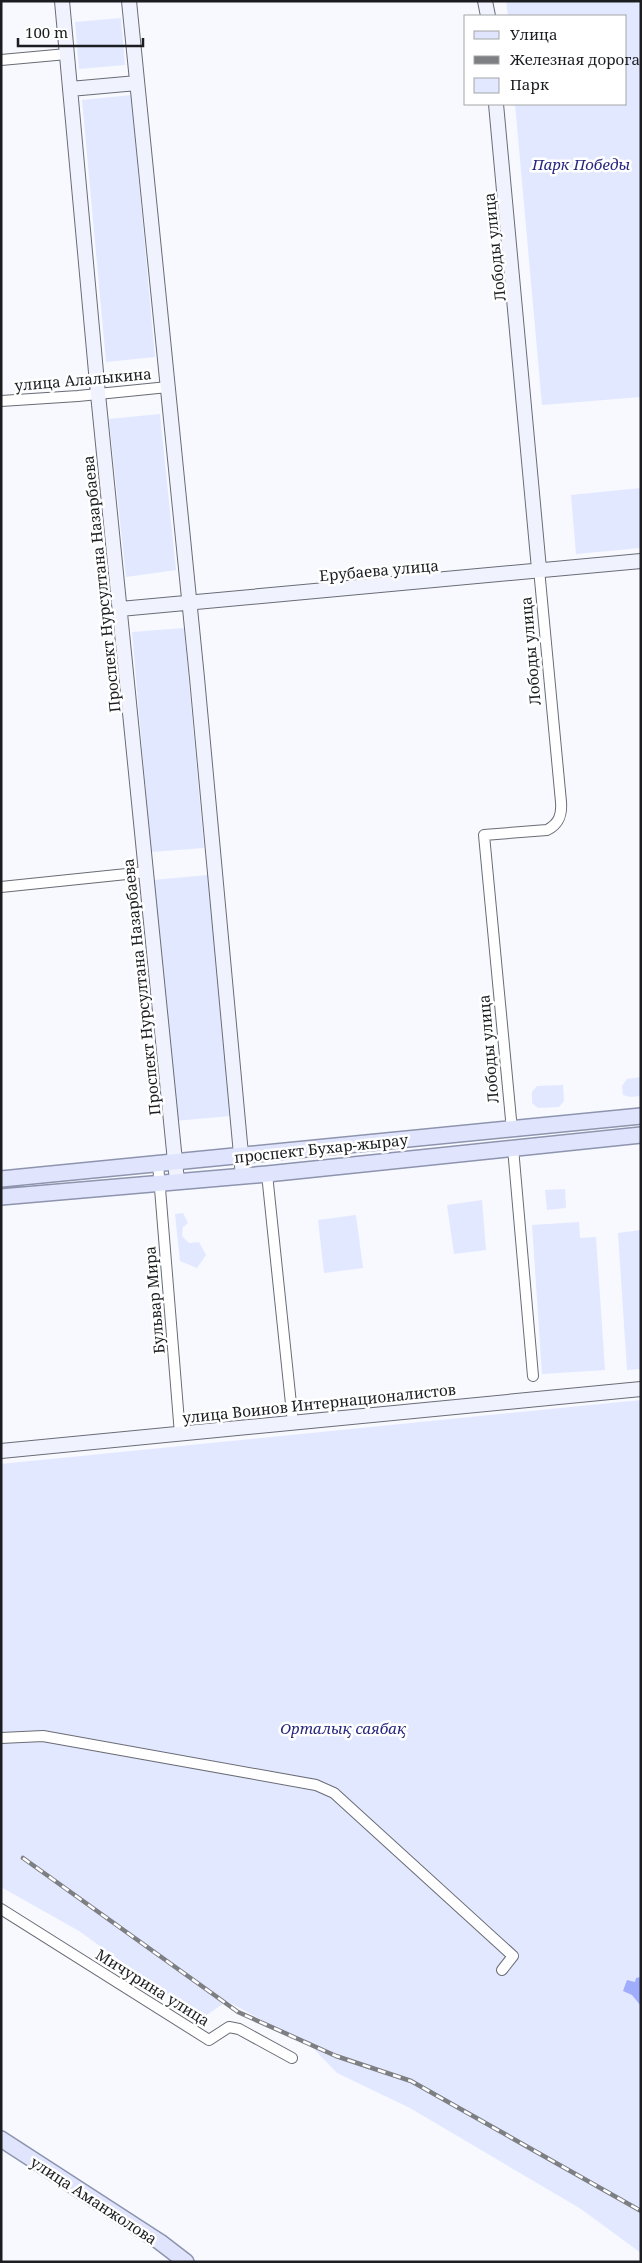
<svg xmlns="http://www.w3.org/2000/svg" width="642" height="2263" viewBox="0 0 642 2263" font-family="'Noto Serif',serif">
<style>
.green{fill:#e2e8ff}
.water{fill:#9fadfc}
.lines{fill:none;stroke-linecap:round;stroke-linejoin:round}
.street-casing{stroke:#6a6c75;stroke-width:12}
.secondary-casing{stroke:#6a6c75;stroke-width:16}
.primary-casing{stroke:#8e94ae;stroke-width:18}
.street{stroke:#fff;stroke-width:10}
.secondary{stroke:#f0f2fe;stroke-width:14}
.primary{stroke:#e0e5fd;stroke-width:15}
.rail-casing{stroke:#7d7f83;stroke-width:4.5}
.rail{stroke:#fff;stroke-width:2.5;stroke-dasharray:8;stroke-linecap:butt}
.labels{text-anchor:middle;dominant-baseline:central;stroke-width:5;stroke-linejoin:round;paint-order:stroke}
.park-label{font-size:15px;font-style:italic;fill:#28277f;stroke:#fff}
.street-label{font-size:15px;fill:#1c1d20;stroke:#fff}
</style>
<rect width="100%" height="100%" fill="#f7f9ff"/>
<path class="green" d="M506 1H627L641 4V397L542 405 515 104H626V16H508Z
M121 18 125 65 79 69 75 22Z
M131 95 155 357 106 362 82 100Z
M160 414 176 570 126 577 109 419Z
M641 488V548L576 554 571 495Z
M184 628 204 848 151 852 132 632Z
M208 875 230 1116 175 1121 153 880Z
M641 1077V1096L630 1097 623 1095 622 1086 627 1079Z
M563 1085 564 1101 559 1107 538 1108 532 1103V1092L537 1086Z
M565 1189 566 1208 547 1210 545 1190Z
M482 1200 486 1250 454 1254 447 1205Z
M183 1213 188 1223 183 1227 182 1236 189 1243 199 1242 206 1255 197 1268 180 1261 175 1214Z
M356 1215 363 1268 324 1273 318 1220Z
M579 1222 580 1238 596 1237 605 1370 542 1374 532 1225Z
M641 1230V1369L627 1370 618 1233Z
M641 1400V2253L581 2209 410 2108 337 2073 313 2048 227 2001 201 2019 79 1931 1 1887V1464Z"/>
<path class="water" d="M641 1977V2006L632 1995 623 1991 627 1980 635 1982 636 1978Z"/>
<g class="lines">
<defs>
<path id="street" d="M1 60 67 54
M1 401 78 396 168 387
M1 887 146 872
M512 1130 484 835 547 830C559 824 562 815 561 802L539 569
M513 1148 533 1376
M158 1164 180 1434
M267 1174 293 1423
M1 1738 43 1736 316 1785 334 1793 513 1956 502 1970
M1 1909 209 2040 229 2027 239 2029 292 2058"/>
<path id="secondary" d="M62 1 98 394 177 1181
M129 1 197 678 243 1176
M485 1 488 16
M70 89 137 83
M496 104 539 569
M120 609 641 561
M1 1451 641 1389"/>
<path id="primary" d="M1 1179 641 1116
M1 1197 267 1174 641 1135
M1 2139 160 2242 186 2262"/>
</defs>
<use href="#street" class="street-casing"/>
<use href="#secondary" class="secondary-casing"/>
<use href="#primary" class="primary-casing"/>
<use href="#street" class="street"/>
<use href="#secondary" class="secondary"/>
<use href="#primary" class="primary"/>
<defs>
<path id="rail" d="M23 1858 238 2012 336 2056 411 2081 641 2211"/>
</defs>
<use href="#rail" class="rail-casing"/>
<use href="#rail" class="rail"/>
</g>
<g class="labels">
<g class="park-label">
<text x="581" y="164">Парк Победы</text>
<text x="343" y="1728">Орталық саябақ</text>
</g>
<g class="street-label">
<text transform="translate(494 247) rotate(-96)">Лободы улица</text>
<text transform="translate(83 379) rotate(-5)">улица Алалыкина</text>
<text transform="translate(379 570) rotate(-5)">Ерубаева улица</text>
<text transform="translate(101 584) rotate(-96)">Проспект Нурсултана Назарбаева</text>
<text transform="translate(530 651) rotate(-95)">Лободы улица</text>
<text transform="translate(141 987) rotate(-96)">Проспект Нурсултана Назарбаева</text>
<text transform="translate(488 1049) rotate(-95)">Лободы улица</text>
<text transform="translate(321 1148) rotate(-6)">проспект Бухар-жырау</text>
<text transform="translate(154 1300) rotate(-95)">Бульвар Мира</text>
<text transform="translate(319 1403) rotate(-6)">улица Воинов Интернационалистов</text>
<text transform="translate(153 1987) rotate(32)">Мичурина улица</text>
<text transform="translate(94 2200) rotate(33)">улица Аманжолова</text>
</g>
</g>
<rect width="642" height="2263" fill="none" stroke="#1c1d20" stroke-width="5"/>
<rect x="464" y="15" width="162" height="90" fill="#ffffff" stroke="#a4a5a6"/>
<rect x="474" y="31" width="25" height="8" fill="#e0e5fd" stroke="#a4a5a6"/>
<text x="510" y="40" font-size="15" fill="#1c1d20">Улица</text>
<rect x="474" y="56" width="25" height="8" fill="#7d7f83" stroke="#a4a5a6"/>
<text x="510" y="65" font-size="15" fill="#1c1d20">Железная дорога</text>
<rect x="474" y="78" width="25" height="15" fill="#e2e8ff" stroke="#a4a5a6"/>
<text x="510" y="90" font-size="15" fill="#1c1d20">Парк</text>
<path d="M18 38v8h125v-8" fill="none" stroke="#1c1d20" stroke-width="2.5"/>
<text x="25" y="38" font-size="15" fill="#1c1d20" stroke="#ffffff" stroke-width="4" paint-order="stroke">100 m</text>
</svg>
